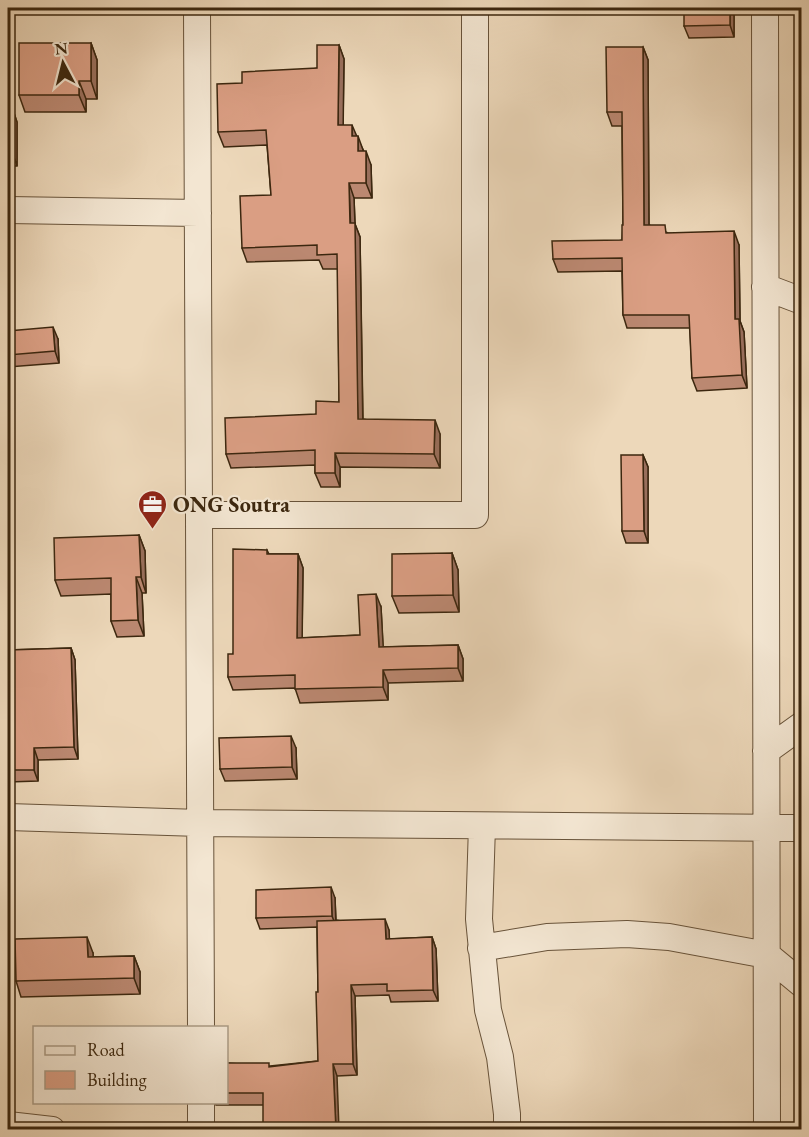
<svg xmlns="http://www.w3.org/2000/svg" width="809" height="1137" viewBox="0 0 809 1137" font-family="'EB Garamond',serif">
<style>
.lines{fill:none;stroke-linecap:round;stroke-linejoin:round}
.minor-casing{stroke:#68533a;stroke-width:28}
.minor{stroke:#f3e6d2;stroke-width:26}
.wall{fill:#bb8871;stroke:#3c270f;stroke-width:1.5}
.shaded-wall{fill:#996f5c;stroke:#3c270f;stroke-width:1.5}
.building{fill:#da9e83;stroke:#3c270f;stroke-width:1.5}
.labels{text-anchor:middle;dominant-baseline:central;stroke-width:4.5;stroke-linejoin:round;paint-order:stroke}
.poi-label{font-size:22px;font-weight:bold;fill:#3c270f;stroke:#f3e6d2;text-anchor:start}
</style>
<rect width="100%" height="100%" fill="#edd8ba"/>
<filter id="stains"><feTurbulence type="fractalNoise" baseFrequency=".00333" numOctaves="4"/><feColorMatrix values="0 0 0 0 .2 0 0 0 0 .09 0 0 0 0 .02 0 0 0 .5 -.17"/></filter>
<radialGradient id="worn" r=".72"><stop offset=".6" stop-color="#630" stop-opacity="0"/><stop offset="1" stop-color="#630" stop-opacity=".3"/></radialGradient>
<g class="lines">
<defs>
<path id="minor" d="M197 8 201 1028
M765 8 767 1130
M8 210 198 213
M765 287 802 301
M199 515H475V8
M766 751 802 725
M8 817 200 823 802 828
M482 826 479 919 488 1010 500 1057 507 1114V1130
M481 948 547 937 627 934 669 937 767 955 802 984
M201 1102V1130
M8 1125 52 1130"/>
</defs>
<use href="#minor" class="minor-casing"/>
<use href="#minor" class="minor"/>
</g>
<path class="wall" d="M8 8H29V12H8Z
M734 8V37L689 38 684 26Z
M91 43 97 60V99H86V112H25L19 95Z
M339 45 344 59 343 125 356 136 371 165 372 198H354L355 224 360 237 363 419 440 434V468L340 467V487H321L315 473V465L231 468 226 454 316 414 339 402 338 269H323L319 260 247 262 242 248 271 195 267 145 224 147 218 132 242 83 317 68Z
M643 47 648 60 649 225 668 233 739 245 740 321 744 332 747 388 697 391 692 378 690 328H627L623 315 622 271 558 272 553 259 622 240 623 225 622 126H612L607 112Z
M8 110H13L17 122V166H8Z
M8 331 58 339 59 363 8 367Z
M643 455 648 467V543H626L622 531Z
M139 535 145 551 146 593H142L144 636 117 637 111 621V594L61 596 55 580Z
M267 550 269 554H298L303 568 302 638 360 635 381 607 383 647 458 645 463 659V681L388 683V700L300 703 295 688 233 690 228 677 233 654Z
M452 553 458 570 459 612 399 613 392 596Z
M71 648 75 660 78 759 38 760V781L8 782V650Z
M296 748 297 779 225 781 220 769Z
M335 898 336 920 389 930V939L432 937 436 949 438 1001 391 1002 389 995 355 996 357 1075 337 1076 263 1105H216L215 1102H226V1063L270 1066 318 1061V992L317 927 260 929 256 918Z
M93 953V957L134 956 140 972V994L21 997 16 981Z"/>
<path class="shaded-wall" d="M730 8H734V37L730 25Z
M91 43 97 60V99L91 81Z
M339 45 344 59 343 139 338 125Z
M643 47 648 60 649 238 644 225Z
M79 81 86 99V112L79 95Z
M13 110 17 122V166L13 154Z
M352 125 358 139 352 136Z
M358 136 363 150V165L358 151Z
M366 151 371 165 372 198 366 183Z
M349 183 354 198 355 224 360 237 363 434 358 419Z
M734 231 739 245 740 321 744 332 747 388 742 375 735 319Z
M53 327 58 339 59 363 55 351Z
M435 420 440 434V468L434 454Z
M335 453 340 467V487L335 473Z
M643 455 648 467V543L644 531Z
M139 535 145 551 146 593 141 577Z
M452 553 458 570 459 612 453 595Z
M298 554 303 568 302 651 297 638Z
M136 577 142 593 144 636 138 620Z
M376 594 381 607 384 661 379 647Z
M458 645 463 659V681L458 668Z
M71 648 75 660 78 759 74 747Z
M383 670 388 683V700L383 687Z
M291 736 296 748 297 779 292 767Z
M34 748 38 760V781L34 770Z
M331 887 335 898 336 926 332 916Z
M385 919 389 930 390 950 386 939Z
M87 937 93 953 94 973 88 957Z
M432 937 436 949 438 1001 433 990Z
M134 956 140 972V994L134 978Z
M351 985 355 996 357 1075 353 1064Z
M333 1064 337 1076 339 1130H336Z"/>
<path class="building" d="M684 8H730V25L684 26Z
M19 43H91V81H79V95H19Z
M317 45H339L338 125H352V136H358V151H366V183H349L350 223H355L358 419 435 420 434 454 335 453V473H315V450L226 454 225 418 316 414V401L339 402 337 254 317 255V245L242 248 240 196 271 195 266 130 218 132 217 84 242 83V72L317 68Z
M606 47H643L644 225H665L666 233 734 231 735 319H739L742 375 692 378 689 315H623L622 258 553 259 552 241 622 240V225H623L622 112H607Z
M8 110H13V154H8Z
M53 327 55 351 8 355V331Z
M621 455H643L644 531H622Z
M139 535 141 577H136L138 620 111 621V578L55 580 54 538Z
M233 549 267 550V554H298L297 638 360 635 358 595 376 594 379 647 458 645V668L383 670V687L295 689V675L228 677V654H233Z
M452 553 453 595 392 596V554Z
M71 648 74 747 34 748V770H8V650Z
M291 736 292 767 220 769 219 738Z
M331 887 332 916 256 918V890Z
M385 919 386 939 432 937 433 990 387 991V984L351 985 353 1064H333L336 1130H263V1093H226V1063H269V1067L318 1061 316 992H318L317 921Z
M87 937 88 957 134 956V978L16 981 15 939Z"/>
<defs>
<symbol id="office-pin" viewBox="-11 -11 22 30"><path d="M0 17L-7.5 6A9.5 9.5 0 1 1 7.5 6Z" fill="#8f2418" stroke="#f3e6d2"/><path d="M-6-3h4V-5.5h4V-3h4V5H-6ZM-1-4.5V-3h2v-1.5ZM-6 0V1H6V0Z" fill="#fff"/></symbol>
</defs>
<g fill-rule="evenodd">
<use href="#office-pin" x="136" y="488" width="33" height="45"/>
</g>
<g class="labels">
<g class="poi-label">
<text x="173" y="504">ONG Soutra</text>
</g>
</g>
<rect width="809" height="1137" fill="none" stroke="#edd8ba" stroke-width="30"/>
<rect x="9" y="9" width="791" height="1119" fill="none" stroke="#3c270f" stroke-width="3"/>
<rect x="15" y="15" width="779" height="1107" fill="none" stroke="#3c270f" stroke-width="1.5"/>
<rect x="33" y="1026" width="195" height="78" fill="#f3e6d2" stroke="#aa9a84" stroke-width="1.5"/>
<rect x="45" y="1046" width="30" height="9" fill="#f3e6d2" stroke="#aa9a84" stroke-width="1.5"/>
<text x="87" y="1056" font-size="18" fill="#3c270f">Road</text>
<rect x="45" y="1071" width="30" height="18" fill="#da9e83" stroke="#aa9a84" stroke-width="1.5"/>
<text x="87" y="1086" font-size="18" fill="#3c270f">Building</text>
<g transform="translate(63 63) rotate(353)" stroke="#f3e6d2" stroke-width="4.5" paint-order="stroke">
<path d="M0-4.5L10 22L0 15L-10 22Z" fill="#3c270f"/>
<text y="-9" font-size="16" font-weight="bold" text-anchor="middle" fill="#3c270f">N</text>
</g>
<rect width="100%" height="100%" filter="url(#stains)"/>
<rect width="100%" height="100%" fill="url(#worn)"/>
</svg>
